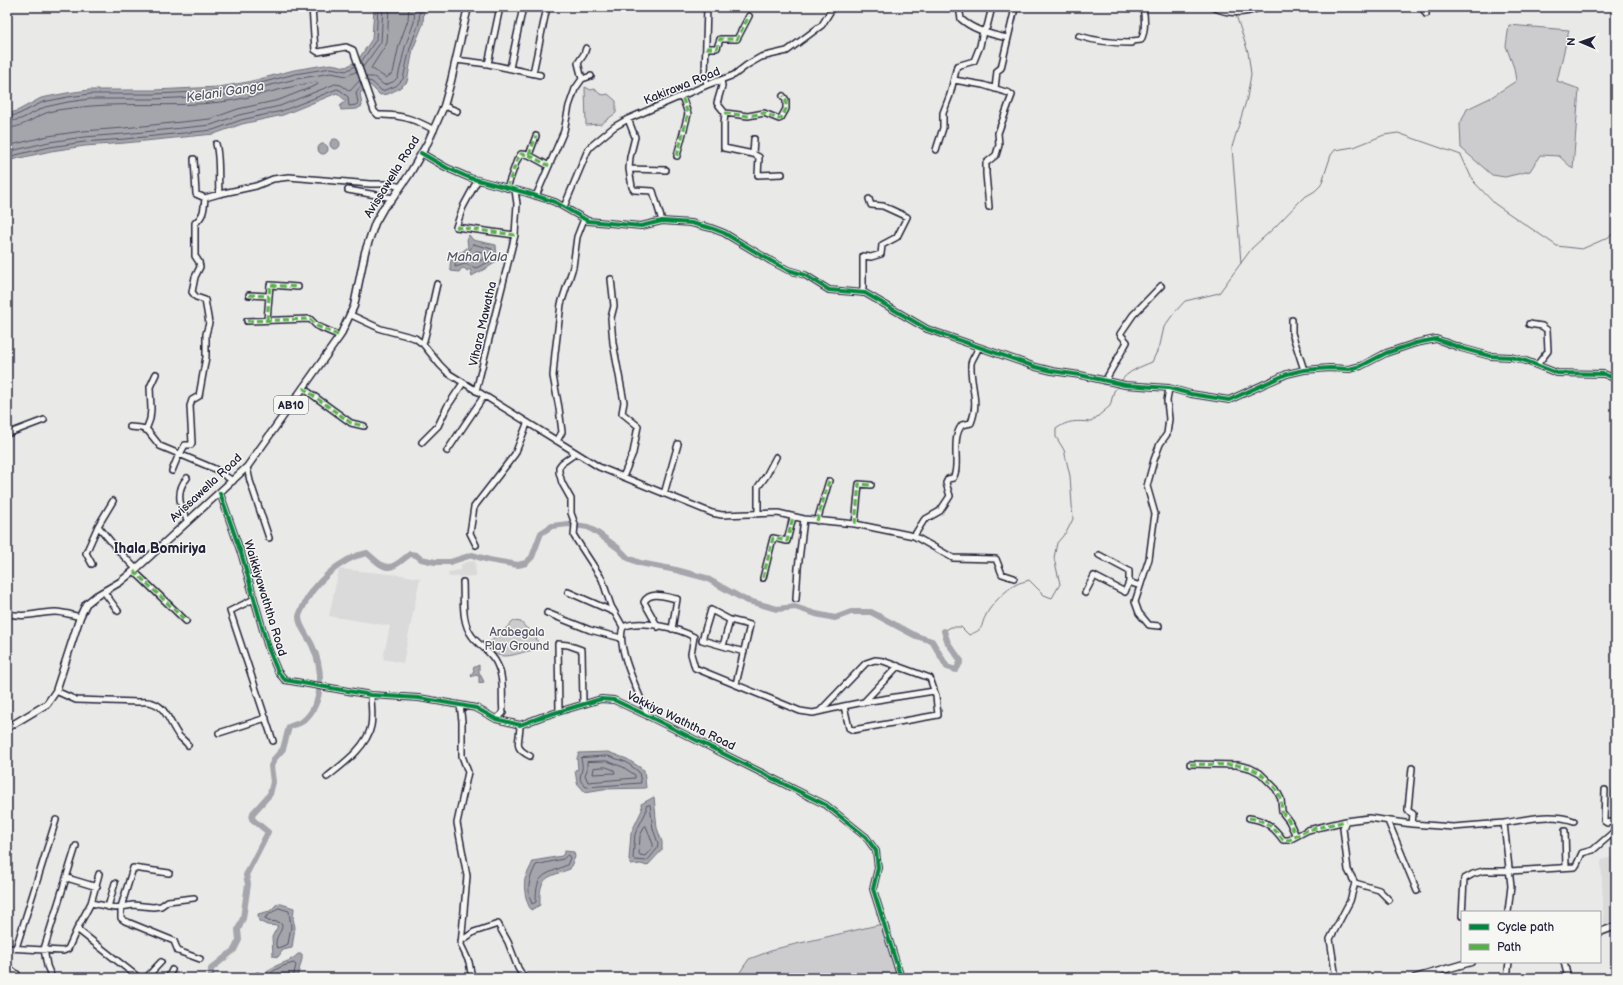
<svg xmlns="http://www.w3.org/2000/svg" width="1623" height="985" viewBox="0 0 1623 985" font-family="'Balsamiq Sans',sans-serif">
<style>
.built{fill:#dadada}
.green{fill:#ccccce;stroke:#777784}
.water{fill:#a5a5ac;stroke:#71717f}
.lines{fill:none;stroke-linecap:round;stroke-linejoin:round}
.shore{stroke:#565668;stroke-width:1}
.stream{stroke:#71717f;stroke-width:1}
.river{stroke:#a5a5ac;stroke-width:6}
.minor-casing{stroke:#22223b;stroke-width:8}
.major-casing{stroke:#22223b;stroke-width:9}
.minor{stroke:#f6f6f2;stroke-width:5}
.major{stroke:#f6f6f2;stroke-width:6}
.quiet{stroke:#55b146;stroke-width:3;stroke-dasharray:6 3;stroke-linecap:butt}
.cycleway-casing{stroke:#f6f6f2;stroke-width:6}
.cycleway{stroke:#00873e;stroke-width:4}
.labels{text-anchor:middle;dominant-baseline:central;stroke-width:3;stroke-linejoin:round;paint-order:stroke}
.shield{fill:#f6f6f2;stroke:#626272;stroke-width:1}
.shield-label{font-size:11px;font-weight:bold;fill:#22223b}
.street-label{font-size:12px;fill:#22223b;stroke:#f6f6f2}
.park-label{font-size:12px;fill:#555567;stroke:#f6f6f2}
.water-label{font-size:13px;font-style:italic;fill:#565668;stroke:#f6f6f2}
.quarter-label{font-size:14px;font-weight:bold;fill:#22223b;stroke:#f6f6f2}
</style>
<rect width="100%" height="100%" fill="#e9e9e7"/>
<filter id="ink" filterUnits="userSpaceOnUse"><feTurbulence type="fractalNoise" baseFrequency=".025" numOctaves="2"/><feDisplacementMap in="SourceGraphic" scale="8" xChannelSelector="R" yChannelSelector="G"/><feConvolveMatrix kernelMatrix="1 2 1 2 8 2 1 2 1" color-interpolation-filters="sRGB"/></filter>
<g filter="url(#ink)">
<path class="built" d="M475 561 476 576 449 577 448 572 461 570V565L466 562Z
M339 569 401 575 420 578 403 663 383 659 390 626 329 616Z
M1616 856V924L1604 927 1601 860Z"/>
<path class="green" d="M1509 25 1569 30 1557 81 1579 89 1573 169 1559 156 1540 155 1530 171 1505 177 1492 175 1461 148 1460 124 1467 109 1490 98 1516 81 1514 68 1506 46Z
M585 87 591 90 595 89C599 94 602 96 608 94L616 101V113L601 124 586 125Z
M514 621 521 622 526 628 535 632 538 645 534 650C518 652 506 661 491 652L488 644Z
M882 924 897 978H736L749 959 779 948Z"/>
<path class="water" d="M374 7H424L423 24 413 49 407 82 398 89 388 94 380 95 370 85 360 93 362 106 357 109 341 110 340 106 346 101 337 93 283 115 242 124 214 134 125 143 85 146 51 151 7 161V114L17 111 41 98 67 93 89 90H154L219 87 248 82 294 70 331 64 346 67 358 60 372 39Z
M330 144a5 5 0 1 1 10 0a5 5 0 1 1-10 0Z
M318 149a5 5 0 1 1 10 0a5 5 0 1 1-10 0Z
M469 235 473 240 496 245 497 260C495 265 478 272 472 276L470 269 467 271 464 268 461 269 459 272 451 271 450 266 452 254 462 252 468 247 467 239Z
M479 665V672L484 682 479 683V676L475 675 472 677 471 676 474 670 473 668Z
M608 752 627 759 644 770 646 788 603 789 585 792 577 783 575 770 578 769 577 758 579 753Z
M654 797 657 828 662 842V850L647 866 641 864 631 865 629 859 631 833 642 810 641 804Z
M565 851 574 852 575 857 570 869C546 878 539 876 540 905L531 910C526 902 523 888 525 879 527 873 531 867 533 861L562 856Z
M278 903 294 908 293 919 295 927 292 948 283 950 278 957 273 956 272 937 278 926 267 925 259 921 258 914 270 911Z
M298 954H302V959L297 978H262C270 963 288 965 298 954Z"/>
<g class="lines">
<path class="shore" d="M389 7 387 43 371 68 386 78 393 73 399 45 408 20 409 7
M361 62 376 40 378 7
M363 67 381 42 383 7
M366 77H374L384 85 393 82 398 77 405 47 414 22 415 7
M368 81 372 82 382 91 396 86 403 79 410 48 419 23 420 7
M7 117 19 114 43 102 68 97 90 94H154L219 91 249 86 295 74 331 68 346 71 355 66
M7 122 21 119 45 107 68 102 90 99H154L220 96 250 90 296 79 331 73 347 76 357 71
M7 128C22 128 33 118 46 113 54 110 64 109 73 108 122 101 172 108 221 102 253 98 284 87 316 82L318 83 317 85 279 100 238 109 210 119 124 128 83 131 48 136 7 146
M7 152 49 142 84 137 124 134 211 125 239 115 280 106 335 84 341 85 350 91 360 80
M7 157 50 147 84 142 125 139 213 130 241 120 282 111 337 89 340 90 348 97 349 106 356 105 358 103 356 92 362 85
M473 244 492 249 493 260 476 268 465 264 455 267 456 257C464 255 469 253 473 244Z
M477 251 487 253 488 257 477 262 470 260V257Z
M608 756 626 762 639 772 641 783 586 787C578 779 580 779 582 769 583 766 581 761 581 758Z
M607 761 623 767 635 775V778L588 782 585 775 587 770V762Z
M606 767 614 770 615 773 593 774 594 768Z
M650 805 653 829 658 843 657 849 647 861 635 860 633 858 635 834 646 812V806Z
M646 826 653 844V847L645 856 640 855 639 853 640 836 644 827Z
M568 855 570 858 567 865C543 876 536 873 536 902L532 904C526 889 529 879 536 865L563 859Z
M279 908 289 911 291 927 288 944 278 948 276 946C275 935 282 933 282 925L279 922 268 921 265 918Z
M267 978C272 969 285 965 294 963L296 965 293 978"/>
<path class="stream" d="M1236 15 1248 52 1251 74 1247 98 1232 147 1241 263
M1120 382C1128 371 1140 367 1152 362L1160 345 1164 327 1174 313 1185 301 1219 293 1252 248 1275 227 1303 198 1315 191 1321 185 1331 155 1335 150 1354 147 1384 135 1398 133 1461 155 1473 181 1495 204 1557 246 1582 249 1607 238 1616 232
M944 631 951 627H961L969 635C986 628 979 628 986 615 990 606 1007 588 1017 584 1020 582 1025 582 1029 580L1044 595 1052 598 1060 584 1054 558 1057 543 1067 531 1073 519 1070 476 1064 450 1056 437V429C1068 420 1076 421 1091 422L1110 406 1114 391 1119 385"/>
<path class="river" d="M211 978V969L234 950 239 940 238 930 243 918 248 884 246 875 268 832 252 819 253 813 270 794 273 782 271 766 275 758 283 749 289 727C293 725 299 724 303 721 325 703 323 668 312 645 308 636 299 627 299 617 299 615 301 611 302 609 312 585 340 558 367 553 387 571 388 572 410 554L416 555 421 559 435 562H450L472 555 489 560 518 565 526 563 532 557 541 533 552 526 568 524 588 527 596 532 618 548 628 558 640 563 676 570 706 578 745 600 777 609 795 607 816 614 835 618 851 612H871L916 636 932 641 947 667 956 670 961 661 948 643 944 631"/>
<defs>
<path id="minor" d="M312 7 315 50 318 52 346 47 353 50 374 111 378 115C399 114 415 119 434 130
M959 7 961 19C973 30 992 35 1008 38
M1213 7C1229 15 1245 14 1261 7
M1422 7 1426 14
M1613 7 1616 11
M1079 36C1095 41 1113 43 1131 43L1132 41 1141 40C1146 30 1145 18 1143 7
M706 48H717L720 39H737L749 16
M456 60 488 64 540 75
M488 64 500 7
M510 68 523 7
M533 73 547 7
M582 79 578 63 584 54 586 48
M721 80 722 86 717 103 725 113 724 123V148L753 154 754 139
M954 80 983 85 1009 93 1012 95 998 133 999 145 996 155 986 163V174L989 207
M707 85 705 75 707 7
M995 89 997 71 1001 68 1015 8
M444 106 457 111
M725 113 748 116 764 113 779 119 781 118 786 109V100L783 96
M628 119 635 137 630 157 629 169 632 187 634 190 653 191 662 221
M216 144C220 158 218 179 219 194
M936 150 943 128V113L950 95 957 66 974 61 980 46 983 31 987 27 992 7
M421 153 447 168 470 178 527 193 555 202 588 221 641 226 662 221 691 223 711 228 724 233 771 261 788 270 805 275 829 290 865 293 927 329 1036 367 1052 371 1080 375 1125 385 1169 388 1191 394 1229 400 1287 374 1304 370 1330 368 1349 369 1361 366 1386 353 1416 343 1436 339 1461 348 1490 356 1511 357 1526 361 1557 373 1604 374 1616 379
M753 154 759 157 758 175 782 174
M529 155 536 136
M677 156 688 114 682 96
M194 159 196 194 205 198
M629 169 666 170
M477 181 463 207 456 227 515 235
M507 188 517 160 521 154 529 155 549 166
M348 190 393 198
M536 196 564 131 569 106 575 89 582 79 591 76
M564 207 587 152 590 147 614 127 628 119 707 85 734 75 747 65 761 57 787 51 822 25 833 7
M611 279 614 306 611 318 613 343 624 402 622 413 638 426 633 453 623 477
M862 293 863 288V256L871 257 881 254 882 245 897 237 907 217 883 206 871 205 869 199
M249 295 269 296
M351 315 381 329 415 338 423 344 440 365 448 373 599 467 712 513 722 515 778 513 804 519 855 524 914 536 924 520 940 511 950 496 946 483 948 479 953 478C961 467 950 439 962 425L971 423C980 401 970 386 971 364 971 360 977 353 978 348
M267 320 270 285 298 287
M1292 320V333L1304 370
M247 321 310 319 317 326 340 336
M1529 324 1542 326 1547 330 1548 351 1537 365
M423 344C429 324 432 304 437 284
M1105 381 1127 342 1120 334 1133 315 1161 286
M303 388 351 423 364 426
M476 391 515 235 517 204 515 190
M130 427 141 428 148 431 160 446 215 469 233 481
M146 430 150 419 151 409 150 387 156 374
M7 434 44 420
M557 441 562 432 559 408 553 376 555 353 561 304 573 267 577 237 584 219
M422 442 438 426 447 407 463 383
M447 451 484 396
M573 451 572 456 562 463 559 467V472L562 483 571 499V513L575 524 574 536 602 579 611 606 623 627C615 647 640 695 648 716
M180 454 185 445H191L192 443 190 406 192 400 199 396 206 357V334L209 323 205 300 196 297 192 292 195 277 200 267 199 262 195 256V223C204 216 204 209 205 198L219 194 256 186 273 179 289 177 370 184H390L401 187
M247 467 250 481 269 538
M172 471 179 454
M187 478C175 491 180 508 188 521
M220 493 242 556 268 648 278 672 285 680 371 695 419 698 460 705 476 708 496 719 520 725 541 717 601 699 614 700 648 716 826 805 866 837 876 851 878 868 873 889 901 978
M664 494 678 444
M758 514V487L766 476 776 457
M817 521 829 481
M855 524 859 484 871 485
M98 526 117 549 136 569
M914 536 953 558 996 559 1002 574 1014 578
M476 545 470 533 474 507 515 454 527 424
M1099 555 1129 571V582
M92 564 86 553 98 526 113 501
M134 571 186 621
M763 578 773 538 787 541 793 517
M463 582C464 600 461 622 472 636 479 646 492 652 497 664 505 679 501 696 503 713L496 719
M104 592 118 611
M568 592 614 612
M1085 593 1094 576 1125 592 1129 582 1140 586
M254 599 230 611 273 741
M796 599 798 568 804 519
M7 613C23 619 39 612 55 612 63 612 72 615 80 617
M547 613 590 630 621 638
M1159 626 1149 625 1139 613 1135 602 1149 559 1153 528 1155 514 1147 486 1154 460 1160 444 1167 434 1169 419 1167 401 1169 388
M623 627C640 619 678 628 694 637L691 654 695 668 800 711 813 713 844 706 849 728 853 730 938 715 936 696 930 678 883 661 875 660 866 663 820 711
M658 627 644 602C650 590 666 597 677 599L672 629
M723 646 730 620
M736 684 750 625 730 620 711 610 702 640 744 652
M56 691 76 700 139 702C166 699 167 720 179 736 182 739 186 742 188 745
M864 702 934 691
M460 705 462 721V756L468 772 457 823 467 876 461 945 469 962 472 978
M844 706 864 702 898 666
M559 711 558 644 568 645 582 650 583 703
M520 725C520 743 512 747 530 756
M219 733 266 718
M1190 764 1237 765 1250 768 1260 773 1276 789 1281 799 1282 812 1289 821 1296 836
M327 777C343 764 367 747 371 726 373 716 371 705 371 695
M1605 790 1604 821 1607 823 1616 821
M1616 792V816
M1249 818C1265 820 1274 827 1283 840H1289L1308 830 1346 821
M1388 821 1417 891
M1504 823C1528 819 1551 813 1574 821
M1412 824 1413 814 1408 811V809L1412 768
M1565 831 1566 867
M169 873 133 868 121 907V918L125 921 174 941 178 951 200 959
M67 878 97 887
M1355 883 1379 890 1389 900
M91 903 115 908 133 905 153 907 161 906 168 901 194 898
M108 907 115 883
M1462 916 1464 879 1473 874 1483 871H1509L1575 867 1577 864 1582 853 1593 850 1616 830
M77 929 91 903 99 874
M461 941 474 932 498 924 508 942 518 968 524 978
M7 948 63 951 68 949 77 929 139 978
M16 948 56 820
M1564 962 1568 978
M7 967 17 974 14 978
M52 978 47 966 44 949 76 846
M146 978 161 962
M168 978 172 970
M257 978 258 976
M1336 978 1330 939 1350 901 1355 883 1348 870 1343 828 1346 821 1369 818 1412 824 1453 827 1504 823 1511 886 1508 912
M1507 978 1509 962"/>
<path id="major" d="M7 728 47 704 56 691 80 617 86 604 96 596 120 582 136 569 247 467 340 336 354 306 365 252 375 223 384 207 393 198 409 175 428 142 444 106 451 81 468 7
M1600 932 1616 926
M1415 978 1471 962"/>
</defs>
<use href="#minor" class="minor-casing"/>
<use href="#major" class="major-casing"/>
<use href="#minor" class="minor"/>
<use href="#major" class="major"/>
<path class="quiet" d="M706 48H717L720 39H737L749 16
M725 113 748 116 764 113 779 119 781 118 786 109V100L783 96
M529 155 536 136
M677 156 688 114 682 96
M507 188 517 160 521 154 529 155 549 166
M456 227 515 235
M249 295 269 296
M267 320 270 285 298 287
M247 321 310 319 317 326 340 336
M303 388 351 423 364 426
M817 521 829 481
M855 524 859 484 871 485
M134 571 186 621
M763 578 773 538 787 541 793 517
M1190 764 1237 765 1250 768 1260 773 1276 789 1281 799 1282 812 1289 821 1296 836
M1249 818C1265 820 1274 827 1283 840H1289L1308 830 1346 821"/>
<defs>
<path id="cycleway" d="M421 153 447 168 470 178 527 193 555 202 588 221 641 226 662 221 691 223 711 228 724 233 771 261 788 270 805 275 829 290 865 293 927 329 1036 367 1052 371 1080 375 1125 385 1169 388 1191 394 1229 400 1287 374 1304 370 1330 368 1349 369 1361 366 1386 353 1416 343 1436 339 1461 348 1490 356 1511 357 1526 361 1557 373 1604 374 1616 379
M220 493 242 556 268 648 278 672 285 680 371 695 419 698 460 705 476 708 496 719 520 725 541 717 601 699 614 700 648 716 826 805 866 837 876 851 878 868 873 889 901 978"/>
</defs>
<use href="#cycleway" class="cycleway-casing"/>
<use href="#cycleway" class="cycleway"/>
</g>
</g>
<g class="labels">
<rect class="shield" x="274" y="396" width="34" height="18" rx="3"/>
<g class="shield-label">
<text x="291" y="405">AB10</text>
</g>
<g class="street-label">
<text transform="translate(682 86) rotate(-22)">Kakirawa Road</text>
<text transform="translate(392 177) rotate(-58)">Avissawella Road</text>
<text transform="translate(483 324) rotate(-77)">Vihara Mawatha</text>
<text transform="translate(206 488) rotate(-43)">Avissawella Road</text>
<text transform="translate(265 598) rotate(73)">Waikkiyawaththa Road</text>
<text transform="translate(681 721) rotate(26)">Vakkiya Waththa Road</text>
</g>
<g class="park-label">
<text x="517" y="632">Arabegala<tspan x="517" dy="14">Play Ground</tspan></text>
</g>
<g class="water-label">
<text transform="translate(225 92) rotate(-9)">Kelani Ganga</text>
<text x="477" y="257">Maha Vala</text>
</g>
<g class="quarter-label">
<text x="160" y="548">Ihala Bomiriya</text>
</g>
</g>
<rect width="1623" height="985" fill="none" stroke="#f6f6f2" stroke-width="24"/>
<rect x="12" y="12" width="1599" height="961" fill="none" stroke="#22223b" stroke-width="1.5" filter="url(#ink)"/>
<rect x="1461" y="911" width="140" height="52" fill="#f6f6f2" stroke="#a1a1a9"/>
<rect x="1469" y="924" width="20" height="6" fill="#00873e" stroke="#a1a1a9"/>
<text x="1497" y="931" font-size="12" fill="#22223b">Cycle path</text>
<rect x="1469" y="944" width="20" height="6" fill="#55b146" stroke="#a1a1a9"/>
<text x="1497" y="951" font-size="12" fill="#22223b">Path</text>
<g transform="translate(1581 42) rotate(272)" stroke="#f6f6f2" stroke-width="3" paint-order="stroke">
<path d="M0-3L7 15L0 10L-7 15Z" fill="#22223b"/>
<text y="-6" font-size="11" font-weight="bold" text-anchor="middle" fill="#22223b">N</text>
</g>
</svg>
